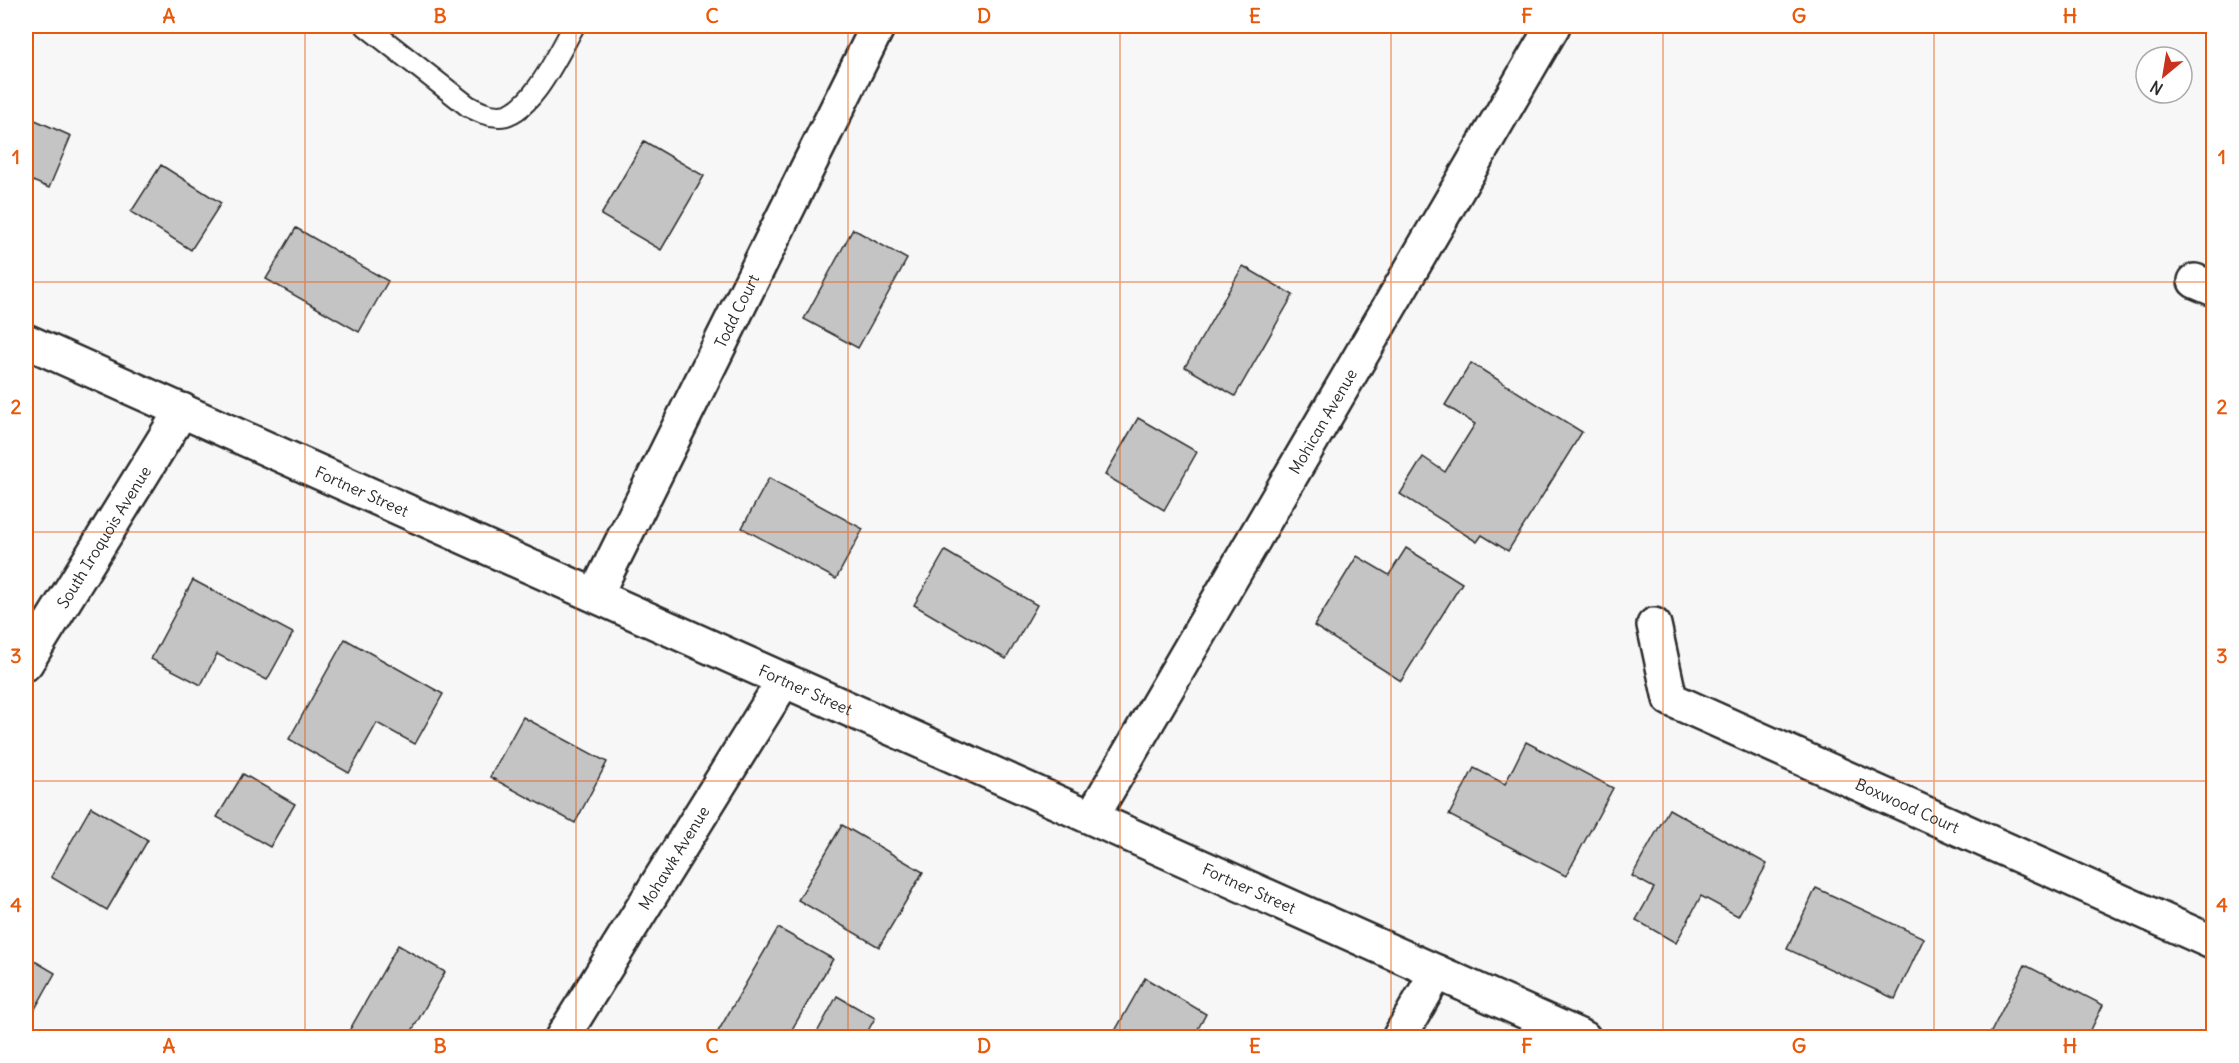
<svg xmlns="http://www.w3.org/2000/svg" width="2239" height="1063" viewBox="0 0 2239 1063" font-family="Delius,sans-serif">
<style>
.building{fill:#c4c4c4;stroke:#2b2b2b;stroke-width:1.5}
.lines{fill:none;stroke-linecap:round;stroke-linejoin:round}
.lane-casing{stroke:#2b2b2b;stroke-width:24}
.street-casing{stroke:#2b2b2b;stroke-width:38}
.secondary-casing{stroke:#2b2b2b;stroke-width:38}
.lane{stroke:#fff;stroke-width:20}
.street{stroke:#fff;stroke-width:33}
.secondary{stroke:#fff;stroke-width:33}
.grid{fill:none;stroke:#e8590c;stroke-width:1.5;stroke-opacity:0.55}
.labels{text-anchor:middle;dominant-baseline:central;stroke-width:6;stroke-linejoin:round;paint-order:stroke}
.street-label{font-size:16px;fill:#2b2b2b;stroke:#fff}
.neatline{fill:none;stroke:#e8590c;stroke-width:2}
.grid-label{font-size:20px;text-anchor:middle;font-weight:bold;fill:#e8590c}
</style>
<rect width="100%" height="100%" fill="#f7f7f7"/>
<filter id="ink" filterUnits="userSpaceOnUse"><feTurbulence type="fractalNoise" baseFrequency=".0167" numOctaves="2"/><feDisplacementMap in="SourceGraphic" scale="12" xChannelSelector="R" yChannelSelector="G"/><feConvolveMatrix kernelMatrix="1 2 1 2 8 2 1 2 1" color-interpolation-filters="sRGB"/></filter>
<g filter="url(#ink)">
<path class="building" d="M26 116 71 136 49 188 26 178Z
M644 141 704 176 661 250 601 215Z
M161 165 221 203 191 250 131 212Z
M296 228 388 281 359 332 266 279Z
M853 229 907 259 858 348 804 319Z
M1243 266 1293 295 1235 396 1185 367Z
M1471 363 1582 432 1508 551 1482 535 1477 542 1400 494 1423 457 1445 472 1475 424 1445 405Z
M1138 418 1197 452 1164 510 1105 475Z
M769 478 863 529 836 579 742 528Z
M1406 548 1462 583 1401 681 1314 626 1357 556 1389 575Z
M945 551 1037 605 1006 659 914 605Z
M193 580 293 633 267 680 217 654 201 685 151 659Z
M345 639 443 694 415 744 377 723 349 773 289 739Z
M523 717 607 762 575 823 490 777Z
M1526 742 1613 788 1566 876 1449 815 1474 768 1505 784Z
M243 774 295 804 270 847 217 817Z
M91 807 148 840 107 910 51 877Z
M1669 809 1767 864 1738 916 1701 896 1676 943 1636 920 1654 888 1632 876Z
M842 825 923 872 879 947 798 900Z
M1816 888 1924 938 1895 999 1787 949Z
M778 928 833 959 787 1038H720L716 1035Z
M398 945 445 972 408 1038H345Z
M26 956 55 973 26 1025Z
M2025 965 2103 1005 2087 1038H1988Z
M1145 978 1206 1014 1193 1038H1111Z
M837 996 875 1018 864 1038H814Z"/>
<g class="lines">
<defs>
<path id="lane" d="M366 26 468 106C478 111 487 116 499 116 531 116 560 50 574 26"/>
<g id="street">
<path d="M2195 281 2214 289"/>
<path id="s1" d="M596 594 878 26"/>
<path id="s2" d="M1654 625 1670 699 2214 943"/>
<path id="s3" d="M26 663 182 410"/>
<path id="s4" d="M1092 817 1553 26"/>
<path id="s5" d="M562 1038 784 680"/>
<path d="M1399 1038 1437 972"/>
</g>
<g id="secondary">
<path id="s6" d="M26 341 1584 1038"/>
</g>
</defs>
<use href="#lane" class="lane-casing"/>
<use href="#street" class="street-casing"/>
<use href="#secondary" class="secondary-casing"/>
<use href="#lane" class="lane"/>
<use href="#street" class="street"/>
<use href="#secondary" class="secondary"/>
</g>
</g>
<path class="grid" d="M305 26V1038M576 26V1038M848 26V1038M1120 26V1038M1391 26V1038M1663 26V1038M1934 26V1038M26 282H2214M26 532H2214M26 781H2214"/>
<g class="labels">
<g class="street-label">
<text stroke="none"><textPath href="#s1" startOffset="316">Todd Court</textPath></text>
<text stroke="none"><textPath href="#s4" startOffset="458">Mohican Avenue</textPath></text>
<text stroke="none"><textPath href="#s6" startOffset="368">Fortner Street</textPath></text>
<text stroke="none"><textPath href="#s3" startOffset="148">South Iroquois Avenue</textPath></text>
<text stroke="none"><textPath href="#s6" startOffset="854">Fortner Street</textPath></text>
<text stroke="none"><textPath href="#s2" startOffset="336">Boxwood Court</textPath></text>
<text stroke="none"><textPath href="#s5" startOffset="212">Mohawk Avenue</textPath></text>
<text stroke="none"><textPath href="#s6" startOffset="1340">Fortner Street</textPath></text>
</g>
</g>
<rect width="2239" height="1063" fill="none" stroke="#fff" stroke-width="66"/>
<g transform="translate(2164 75) rotate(210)"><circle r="28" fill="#ffffff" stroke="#aaaaaa" stroke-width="1.5"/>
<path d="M0-4.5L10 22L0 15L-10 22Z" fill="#c8321e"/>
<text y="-9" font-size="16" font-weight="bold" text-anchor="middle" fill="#2b2b2b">N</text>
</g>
<rect x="33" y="33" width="2173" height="997" class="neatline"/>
<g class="grid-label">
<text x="169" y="23">A</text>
<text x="440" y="23">B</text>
<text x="712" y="23">C</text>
<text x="984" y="23">D</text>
<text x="1255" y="23">E</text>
<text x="1527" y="23">F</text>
<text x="1799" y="23">G</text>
<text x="2070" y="23">H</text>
<text x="16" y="164">1</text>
<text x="2222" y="164">1</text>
<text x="16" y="414">2</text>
<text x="2222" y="414">2</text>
<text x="16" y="663">3</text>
<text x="2222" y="663">3</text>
<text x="16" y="912">4</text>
<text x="2222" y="912">4</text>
<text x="169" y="1053">A</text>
<text x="440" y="1053">B</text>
<text x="712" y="1053">C</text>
<text x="984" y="1053">D</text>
<text x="1255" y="1053">E</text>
<text x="1527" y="1053">F</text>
<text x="1799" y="1053">G</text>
<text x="2070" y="1053">H</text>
</g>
</svg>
